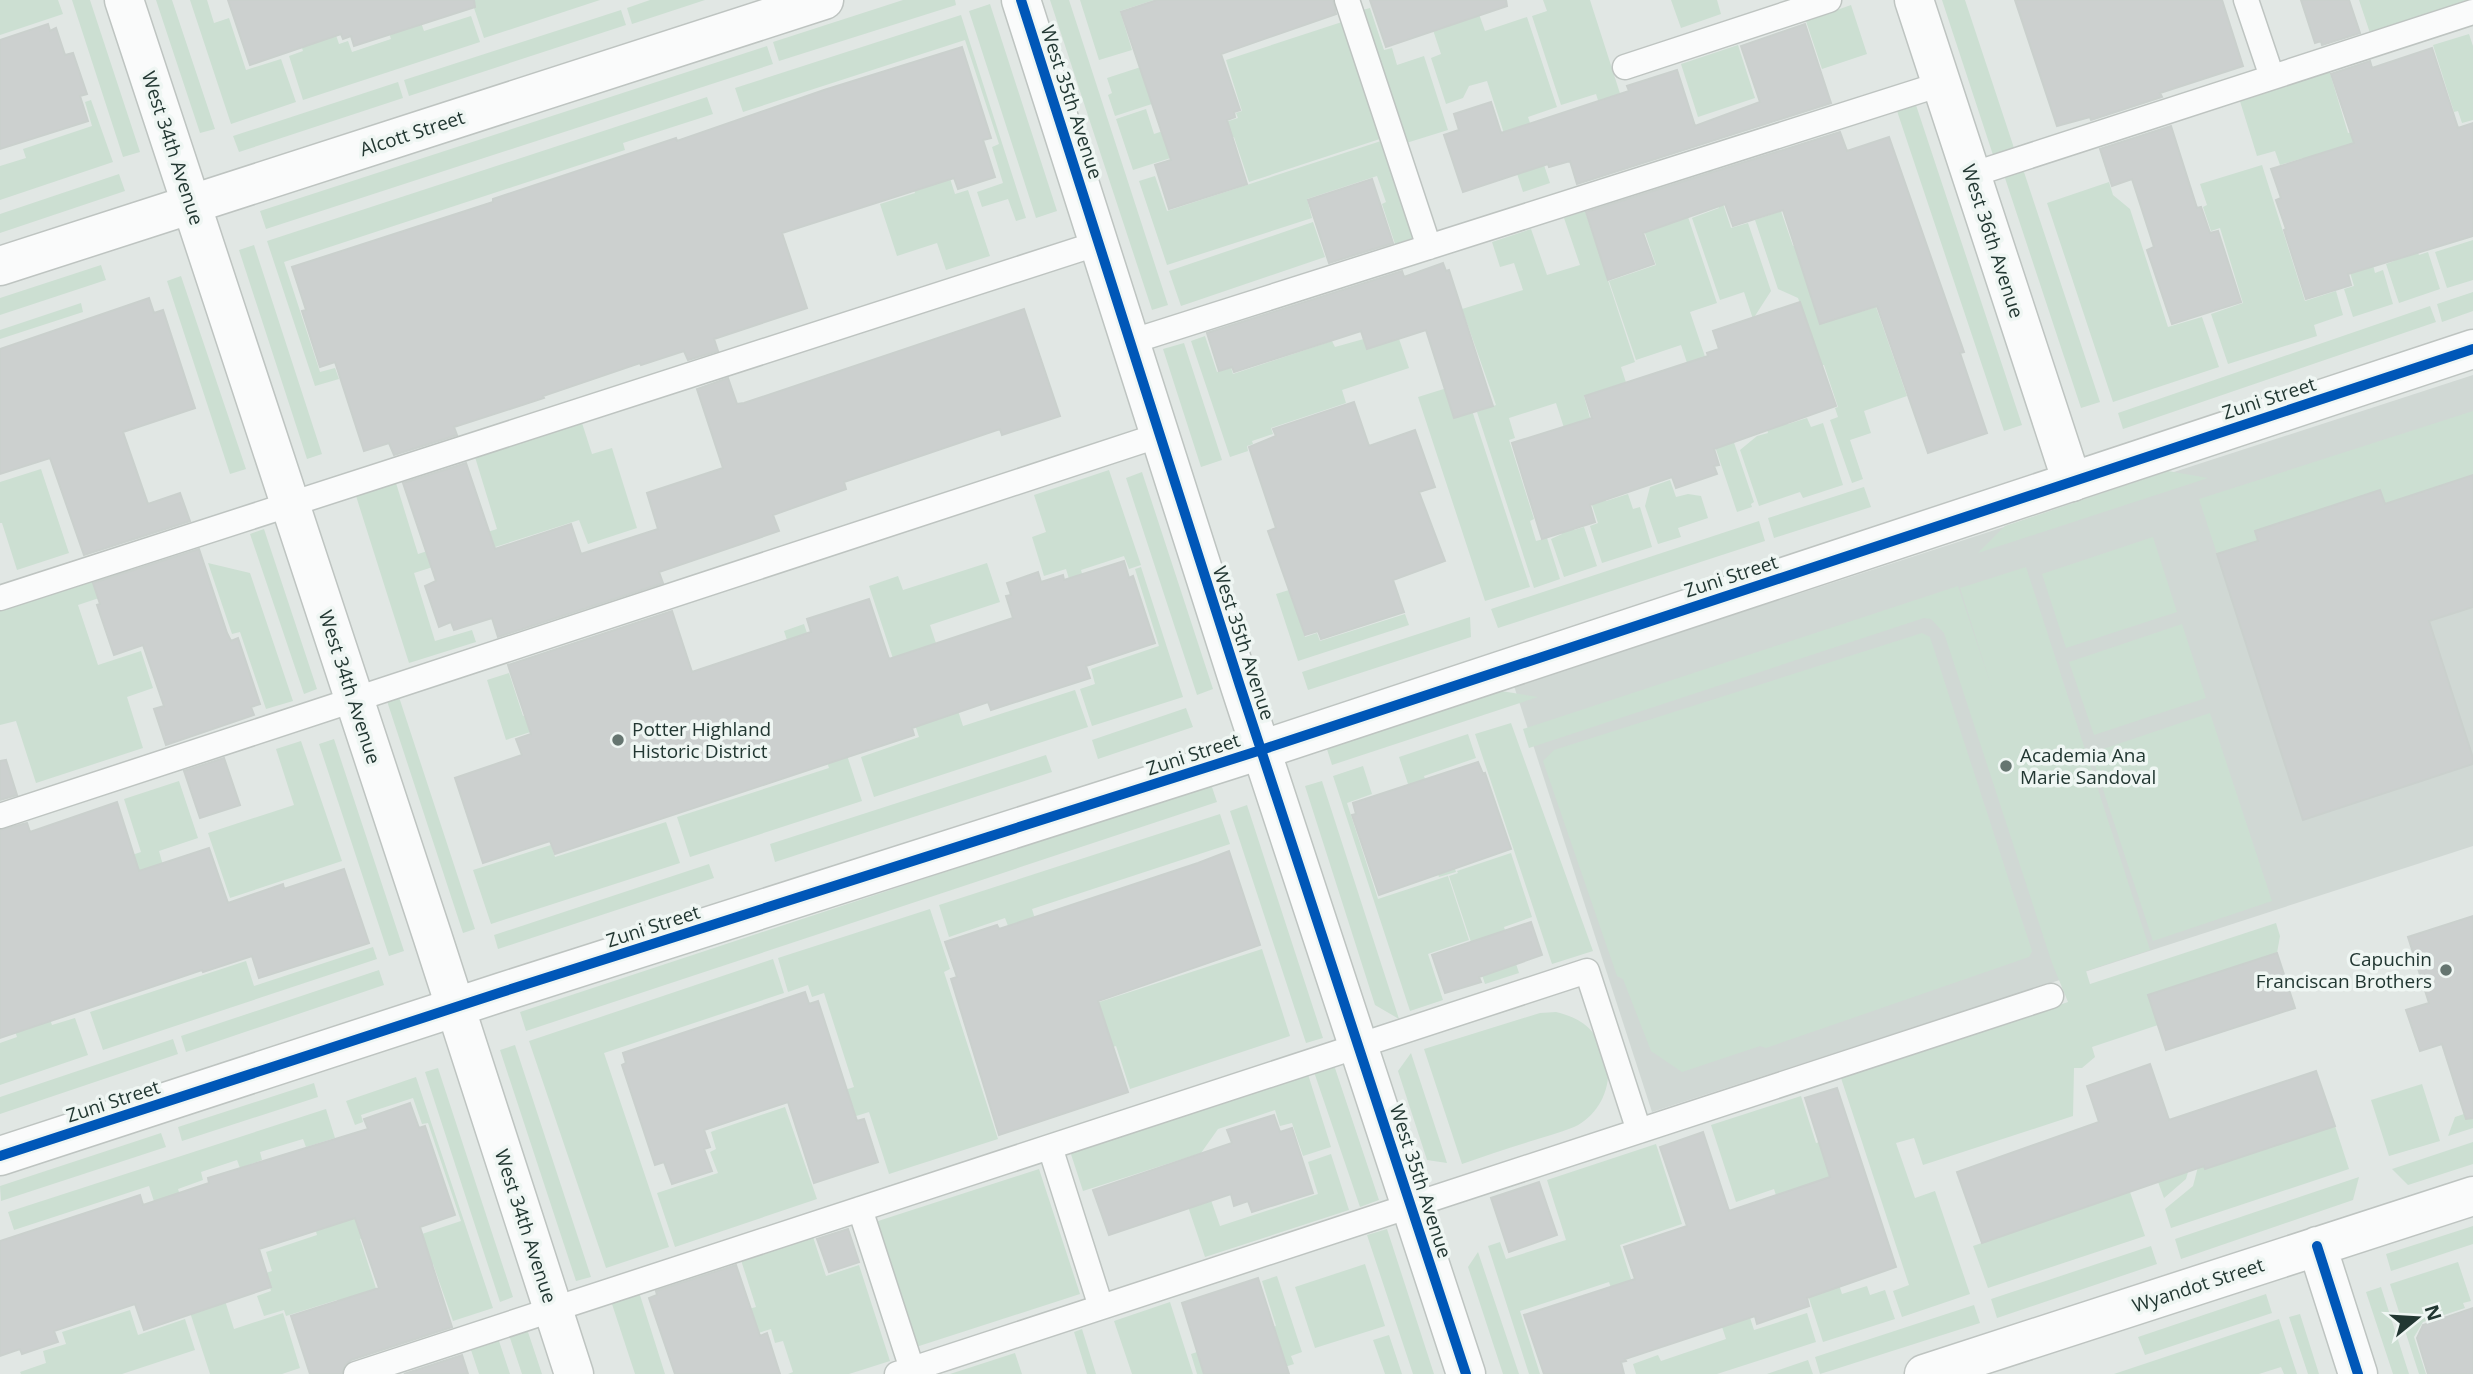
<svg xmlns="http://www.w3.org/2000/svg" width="2473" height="1374" viewBox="0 0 2473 1374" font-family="'Open Sans',sans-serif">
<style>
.built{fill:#d0d8d4}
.green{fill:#ccdfd2}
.building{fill:#ccd0cf;stroke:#cad0cd;stroke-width:2}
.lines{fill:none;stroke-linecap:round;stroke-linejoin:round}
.service-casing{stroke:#bec4c1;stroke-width:27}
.minor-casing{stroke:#bec4c1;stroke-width:41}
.tertiary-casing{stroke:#bec4c1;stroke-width:41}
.service{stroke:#fafbfb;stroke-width:24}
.minor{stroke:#fafbfb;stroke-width:38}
.tertiary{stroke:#fafbfb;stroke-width:38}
.cycleway-casing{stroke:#eff6f3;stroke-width:15}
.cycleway{stroke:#0057b8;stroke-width:10}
.poi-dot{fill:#657570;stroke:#eff6f3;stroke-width:2.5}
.labels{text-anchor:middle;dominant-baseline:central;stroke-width:7;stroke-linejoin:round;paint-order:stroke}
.street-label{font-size:19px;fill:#223732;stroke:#eff6f3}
.poi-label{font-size:19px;fill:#223732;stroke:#eff6f3;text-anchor:start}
</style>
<rect width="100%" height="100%" fill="#e1e7e4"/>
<path class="built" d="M2473 375V846L1652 1112 1514 686Z"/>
<path class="green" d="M0 0H58L63 14 0 35Z
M72 0H90L140 152 123 157Z
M156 0H172L215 129 200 133Z
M190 0H207L214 23 229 18 246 70 281 59 296 102 231 124Z
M324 0 339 44 348 41 352 52 391 39 387 26 419 17 424 31 471 16 480 42 303 100 289 56 303 51 295 25Z
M475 0H600L484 38 472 2Z
M650 0H705L632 24 627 8Z
M903 0H955L956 5 779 61 773 42Z
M1050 0H1069L1168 305 1152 310Z
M1080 0H1154L1120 11 1132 50 1099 60Z
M1423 0H1474L1485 31 1527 17 1557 107 1528 117 1550 183 1523 192 1487 81 1469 86 1463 98 1446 104 1431 58 1441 54Z
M1543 0H1590L1642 162 1620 169 1596 94 1561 105 1532 16 1547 11Z
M1671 0H1717L1721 14 1681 28Z
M1942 0H1965L2014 148 1993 155Z
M2359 0H2473V1L2371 36Z
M990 4 1057 211 1036 218 969 11Z
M1851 5 1867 54 1822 69 1806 21Z
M1370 8 1384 50 1392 48 1397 65 1424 56 1448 130 1403 144 1359 11Z
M621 10 626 25 409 96 404 80Z
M961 15 1026 218 1016 221 1008 199 982 207 977 192 1003 183 992 147 999 144 965 40 743 112 735 88Z
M1345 21 1383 138 1249 182 1234 137 1182 154 1176 138 1238 118 1236 113 1242 111 1226 60Z
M2469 34 2473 46V120L2462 123 2458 111 2454 112 2433 45Z
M1738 45 1755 98 1698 117 1681 64Z
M767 46 773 64 266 229 260 211Z
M1147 65 1158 102 1115 116 1108 95 1112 93 1107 78Z
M2329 70 2348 133 2365 129 2378 173 2312 185 2303 158 2280 165 2275 151 2257 156 2239 98Z
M398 82 403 98 239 152 233 136Z
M707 97 713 114 623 143 625 150 284 262 320 372 335 368 339 379 315 386 267 241Z
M91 100 113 162 0 200V166L26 158 23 149 92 126 85 102Z
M1915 102 2022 425 2004 431 1896 108Z
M1146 109 1154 134 1166 130 1180 155 1133 170 1116 119Z
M1384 140 1416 237 1395 244 1382 204 1386 202 1377 176 1307 199 1312 218 1167 265 1139 181 1155 176 1167 211Z
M2262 165 2305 301 2336 291 2343 315 2314 325 2317 336 2228 364 2211 314 2243 303 2220 228 2211 231 2203 207 2207 205 2200 184Z
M946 166 955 194 968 190 990 256 946 270 937 243 897 256 880 204 915 193 911 177Z
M2023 169 2100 402 2081 408 2004 175Z
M1712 170 1731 228 1748 223 1771 291 1753 319 1744 292 1720 300 1692 218 1719 208 1708 172Z
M119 174 125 191 0 233V214Z
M2109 182 2113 195 2130 209 2168 327 2202 317 2219 367 2113 402 2047 203Z
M1684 205 1717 303 1690 312 1754 502 1751 504 1752 507 1737 512 1681 345 1636 360 1609 281 1656 265 1637 210Z
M1585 211 1635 362 1621 367 1633 404 1628 405 1620 384 1584 396 1590 418 1580 421 1606 501 1628 494 1633 509 1640 507 1652 547 1602 563 1590 526 1598 523 1591 502H1588L1556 403 1509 418 1515 438 1509 440 1534 519 1530 521 1536 541 1547 538 1560 579 1534 588 1477 412 1496 405 1462 309 1523 290 1514 263 1500 267 1492 242 1531 229 1547 275 1580 265 1564 218Z
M1781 211 1793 246 1849 226 1852 289 1860 312 1876 307 1907 396 1864 411 1871 433 1850 440 1863 479 1852 483 1830 420 1838 417 1835 408 1838 407 1824 365H1821L1798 298 1778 289 1755 220Z
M1313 222 1325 257 1181 306 1169 271Z
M2473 240V280L2447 288 2435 252Z
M254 245 322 454 307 459 239 250Z
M2416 248 2419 255 2428 252 2440 289 2399 303 2386 264 2394 261 2392 256Z
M2372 261 2375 273 2383 270 2393 304 2353 317 2344 289 2354 286 2349 269Z
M101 265 106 280 0 315V298Z
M181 276 246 469 230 474 167 281Z
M2473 292V311L2442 322 2437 304Z
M81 303 83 312 0 339V330Z
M2430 306 2436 322 2123 429 2118 413Z
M1396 330 1409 368 1342 390 1346 403 1271 428 1273 434 1252 441 1253 444 1247 446 1248 451 1230 457 1191 341 1205 336 1217 372 1231 368 1233 374 1332 341 1335 347Z
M1184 343 1222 460 1201 467 1163 349Z
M1463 383 1530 587 1485 601 1418 397Z
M2473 411V475L2385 504 2380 490 2256 530 2258 541 2217 554 2199 499Z
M1784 414 1788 424 1807 418 1811 427 1823 423 1843 485 1803 498 1800 492 1759 506 1740 450 1757 436 1768 433 1765 421Z
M582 423 592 454 612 448 637 528 588 544 579 520 414 573 435 641 472 630 476 642 409 663 356 496 396 483 418 554 497 529 475 457Z
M41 469 69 553 17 570 2 523H0V482Z
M1109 470 1141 565 1129 569 1124 556 1081 570 1086 588 1073 592 1066 569 1044 576 1032 537 1046 532 1034 495Z
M2168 471 2208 478 1978 553 2005 526Z
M1142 472 1213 689 1197 695 1126 478Z
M1670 480 1676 497 1688 494 1701 496 1708 518 1678 528 1681 537 1658 544 1645 506 1650 487Z
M1864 487 1871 507 1774 538 1768 518Z
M1568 511 1574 530 1584 527 1597 566 1564 577 1551 539 1562 534 1555 515Z
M1759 521 1765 541 1498 628 1491 609Z
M264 529 317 689 304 694 250 534Z
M2153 537 2177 612 2066 648 2042 574Z
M208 563 250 573 293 701 266 709 240 632 232 634Z
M987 563 1000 602 930 625 963 726 1075 690 1088 727 874 797 861 757 919 737 869 586 898 576 903 590Z
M129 567 135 586 78 605 98 665 141 651 153 688 127 697 143 748 36 783 16 721 0 725V609Z
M1141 567 1183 697 1092 726 1080 689 1095 684 1091 669 1159 646 1135 569Z
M2026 567 2150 950 2086 971 2090 984 2276 923 2280 936 2277 953 2148 995 2158 1025 2092 1047 2095 1057 2082 1068H2074L2073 1116 1923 1165 1914 1138 1896 1143 1915 1198 1935 1191 1970 1294 1902 1317 1893 1291 1909 1285 1841 1078 2068 1002 2052 963 1944 633 1931 619 1924 618 1529 748 1523 729 1958 586 1992 688 1960 588Z
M1289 590 1305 637 1317 633 1320 641 1405 614 1409 625 1298 661 1276 594Z
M1470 617 1471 637 1308 690 1302 672Z
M804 624 862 801 690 857 677 817 829 768 784 631Z
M2182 624 2206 698 2094 735 2069 662Z
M1922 633 1930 637 2032 951 2029 957 1766 1048 1760 1046 1682 1072 1651 1051 1623 979 1617 976 1543 761 1554 750Z
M509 673 523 716 550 708 555 724 506 740 487 680Z
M1495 690 1538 697 1332 765 1326 746Z
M399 697 475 929 463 933 387 701Z
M1186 708 1193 727 1098 759 1092 740Z
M2210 713 2272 901 2153 941 2091 753Z
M1511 723 1593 951 1552 964 1475 734Z
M1468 734 1476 758 1424 776 1456 872 1439 877 1399 757Z
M334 739 404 951 389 956 319 744Z
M301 741 342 861 230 898 208 833 294 805 276 749Z
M1046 755 1052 772 775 862 770 844Z
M1363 766 1372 794 1347 803 1378 899 1448 876 1469 940 1428 954 1443 1000 1410 1011 1333 776Z
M179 781 198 838 159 851 164 869 136 878 129 856 141 852 124 799Z
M1322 781 1399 1019 1375 1005 1305 786Z
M1211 784 1217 802 526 1031 520 1012Z
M1247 805 1323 1038 1306 1043 1230 811Z
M1220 814 1230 844 1032 909 1036 922 1010 931 1005 918 949 937 939 905Z
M666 822 680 863 491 924 473 870 551 845 555 857Z
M1511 853 1532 917 1504 927 1519 973 1485 984 1449 876 1458 873 1457 871Z
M709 864 714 878 498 949 494 935Z
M0 876 52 1025 75 1018 88 1055 0 1085V1043L17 1037 0 987Z
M930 909 950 969 944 972 998 1139 889 1174 869 1112 805 1132 796 1106 854 1087 824 993 812 997 808 985 788 992 778 958Z
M373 947 377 959 103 1050 90 1012 246 961 254 986Z
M1262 949 1290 1036 1130 1089 1116 1046 1052 1067 1038 1022Z
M773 959 784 993 604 1053 669 1247 606 1268 529 1041Z
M379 970 384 985 186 1052 181 1036Z
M1556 1012C1583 1019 1595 1029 1605 1055 1615 1083 1600 1115 1574 1127 1559 1133 1543 1137 1528 1142 1506 1149 1484 1156 1462 1164L1424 1049 1540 1013Z
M173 1039 178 1054 0 1114V1097Z
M515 1045 591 1277 576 1281 500 1050Z
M1411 1053 1447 1163 1427 1160 1398 1071Z
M1333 1062 1379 1200 1360 1207 1313 1069Z
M438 1068 513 1297 500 1302 425 1072Z
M1306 1068 1331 1147 1303 1156 1292 1123 1280 1126 1275 1110 1218 1129 1201 1153 1083 1191 1068 1145Z
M416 1077 493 1308 453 1321 433 1264 414 1270 404 1240 461 1221 428 1123 422 1124 413 1098 361 1115 363 1122 355 1125 346 1101Z
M314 1083 318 1097 182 1141 178 1127Z
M2422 1084 2440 1141 2389 1156 2371 1100Z
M1801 1096 1816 1143 1849 1133 1833 1266 1842 1294 1867 1286 1870 1295 1885 1290 1895 1319 1823 1342 1774 1189 1736 1202 1711 1125Z
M785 1107 817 1199 675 1247 657 1193 718 1173 710 1152 716 1149 711 1132Z
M326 1109 335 1138 306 1147 303 1139 260 1152 262 1160 240 1168 237 1160 201 1172 203 1180 178 1189 187 1216 221 1288 234 1329 283 1313 300 1368 282 1374H210L149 1186 14 1230 8 1212Z
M2473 1111V1128L2448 1136 2455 1117Z
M2335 1126 2349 1169 2171 1228 2165 1209 2193 1186 2199 1163 2203 1164 2205 1169Z
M161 1133 166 1147 1 1201 0 1186Z
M2473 1142V1164L2408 1185 2392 1169Z
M1656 1144 1682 1224 1620 1245 1653 1347 1633 1354 1609 1282 1520 1311 1540 1374H1529L1488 1246 1500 1242 1506 1259 1566 1240 1547 1180Z
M1331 1154 1349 1210 1205 1257 1174 1165 1196 1157 1220 1226 1318 1194 1308 1162Z
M2193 1155 2186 1179 2164 1198 2158 1182 2178 1175Z
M1039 1169 1080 1294 916 1347 875 1222Z
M2359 1177 2353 1200 2181 1259 2175 1239Z
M2130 1192 2145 1236 1988 1288 1973 1246Z
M347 1202 389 1228 360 1239 393 1341 354 1354 337 1300 286 1316 284 1310 264 1316 257 1296 271 1291 266 1273 272 1271 266 1252 317 1235 311 1214Z
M2473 1226V1244L2391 1271 2386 1254Z
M1387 1229 1434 1374H1413L1367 1235Z
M1690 1229 1742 1293 1754 1330 1807 1313 1816 1342 1717 1374H1636L1633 1364 1658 1355 1661 1361 1726 1339Z
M812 1234 826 1276 859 1265 890 1361 849 1374H788L793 1372 783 1341 775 1343 771 1329 670 1361 665 1346 748 1319 745 1310 756 1307 740 1257Z
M2151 1246 2157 1264 1997 1318 1991 1299Z
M1478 1252 1519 1374H1503L1468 1267Z
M2458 1262 2471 1301 2463 1303 2465 1308 2423 1322 2414 1337 2426 1374H2419L2390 1284Z
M1365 1264 1385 1326 1315 1348 1295 1287Z
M1277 1276 1302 1352 1291 1356 1294 1364 1263 1374H1197L1191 1354 1276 1326 1262 1281Z
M2381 1287 2409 1374H2393L2366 1292Z
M638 1289 665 1374H635L610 1298Z
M2266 1294 2272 1313 2145 1355 2138 1337Z
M1170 1302 1193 1374H1132L1114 1321Z
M1974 1305 1980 1323 1820 1374 1815 1357Z
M130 1310 138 1335 185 1319 195 1350 122 1374H21L20 1372 46 1363 43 1351 66 1344 62 1332Z
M2300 1314 2319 1374H2308L2289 1317Z
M2279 1319 2297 1374H2284L2281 1367 2259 1374H2114Z
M526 1326 542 1374H522L508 1332Z
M1082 1329 1096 1374H1087L1074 1332Z
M497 1335 510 1374H479L469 1344Z
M1389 1335 1402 1374H1385L1373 1340Z
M1015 1353 1022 1374H949H950Z
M1808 1360 1813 1374H1767Z"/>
<path class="building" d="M228 0H474L475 7 354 46 351 36 343 39 341 34 250 65Z
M1157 0H1333L1336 14 1221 54 1240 110 1234 112 1235 117 1227 120 1247 184 1169 209 1155 165 1171 160 1121 12Z
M1370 0H1506L1507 6 1386 47Z
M2015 0H2222L2243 66 2160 93 2162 97 2091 120 2090 117 2057 126Z
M2301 0H2349L2360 33 2322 45 2321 41 2315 43Z
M48 24 50 31 56 28 65 55 73 53 87 94 80 96 88 121 0 149V40Z
M1805 24 1831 103 1577 184 1570 161 1549 167 1548 164 1463 192 1444 135 1459 130 1454 114 1491 102 1501 133 1629 91 1627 86 1677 70 1695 126 1760 102 1741 46Z
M962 47 991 138 983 140 995 177 958 189 954 178 782 233 807 308 714 339 718 351 688 360 684 351 641 365 640 363 543 396 544 398 454 427 457 435 394 455 389 443 364 451 335 362 320 367 302 311 306 310 292 267 493 202V199L676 138 677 141 824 90Z
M2432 48 2458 128 2473 123V236L2348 274 2351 285 2306 299 2284 230 2286 229 2276 200 2281 198 2271 169 2354 143 2331 74 2370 61 2372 68Z
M2171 126 2197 208 2201 207 2210 233 2218 231 2241 302 2172 324 2147 250 2154 247 2132 179 2112 186 2100 149Z
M1840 132 1847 151 1889 137 1964 352 1960 353 1987 433 1928 453 1877 306 1820 324 1783 210 1733 226 1725 204 1643 233 1654 264 1608 280 1586 212Z
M1372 179 1393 243 1329 263 1308 200Z
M1443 263 1446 271 1449 270 1493 406 1454 418 1426 330 1367 349 1361 331 1234 372 1232 367 1219 371 1207 333 1402 271 1404 277Z
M149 298 154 313 163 310 195 408 123 432 148 504 180 493 190 521 84 555 50 458 0 474V349Z
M1800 302 1836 406 1714 449 1719 465 1714 466 1717 474 1676 488 1672 477 1590 505 1595 522 1542 539 1512 443 1592 418 1585 396 1708 356 1707 353 1719 349 1713 331Z
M1024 309 1060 416 1002 435 1000 429 844 482 846 489 773 515 779 531 659 572 663 583 498 637 492 618 454 630 451 622 439 627 425 586 436 581 403 483 466 463 495 549 571 524 581 554 658 529 647 493 723 468 697 389 728 378 737 404 744 403Z
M1354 402 1369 446 1415 430 1435 487 1419 492 1445 561 1393 580 1404 612 1321 639 1318 631 1305 635 1268 531 1276 528 1249 447 1276 436 1273 429Z
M2473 475V607L2429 621 2473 758V764L2303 820 2217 554 2258 541 2255 531 2380 490 2385 504Z
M199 549 227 633 231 641 238 638 260 704 251 707 254 715 166 745 154 709 164 706 143 645 114 655 97 605 100 604 93 583Z
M1124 561 1129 578 1133 576 1155 643 1086 666 1090 678 991 710 988 702 912 728 914 735 555 854 550 841 483 863 455 778 522 755 516 739 531 734 508 665 672 611 692 672 811 632 807 619 869 599 889 659 1013 618 1006 596 1011 595 1007 583 1038 572 1041 582 1063 575 1064 580Z
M224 758 240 805 200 818 184 771Z
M6 760 17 795 0 800V761Z
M1478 762 1483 774 1485 773 1511 849 1379 895 1352 815 1356 814 1353 803Z
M117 802 139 871 209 848 228 903 283 884 284 889 344 869 369 943 259 978 252 956 203 972 202 970 0 1038V830L27 823 30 832Z
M1229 851 1260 945 1098 1001 1128 1092 999 1135 951 979 957 977 945 942 997 925 999 929 1198 863Z
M2473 916V1118L2466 1119 2442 1044 2420 1051 2406 1010 2429 1003 2408 937Z
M1531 922 1542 955 1479 977 1481 982 1445 993 1432 955Z
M2277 953 2295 1008 2166 1050 2148 995Z
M805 992 809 1004 818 1001 857 1121 864 1119 878 1162 814 1183 788 1102 704 1130 710 1147 704 1149 712 1171 672 1184 664 1162 655 1165 622 1065 626 1063 623 1053Z
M2150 1064 2169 1120 2316 1071 2335 1126 2205 1169 2204 1166 1982 1243 1957 1172 2099 1122 2087 1086Z
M1837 1088 1896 1267 1807 1298 1809 1306 1757 1324 1755 1316 1625 1359 1626 1361 1621 1362 1624 1374H1544L1524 1315 1635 1279 1624 1247 1687 1226 1660 1147 1703 1132 1729 1211 1830 1177 1805 1098Z
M410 1103 419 1128 425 1126 455 1215 420 1227 452 1327 351 1360 345 1365 342 1374H310L291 1316 379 1288 355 1218 259 1249 271 1287 144 1330 135 1304 54 1331 58 1342 22 1354 20 1349 0 1356V1241L140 1195 143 1205 209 1183 208 1178 368 1129 364 1119Z
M1274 1115 1280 1132 1292 1128 1313 1193 1252 1212 1248 1201 1234 1206 1231 1194 1109 1235 1093 1190 1232 1143 1227 1130Z
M1539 1182 1557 1235 1509 1252 1491 1198Z
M848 1229 859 1262 829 1272 817 1239Z
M736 1265 760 1336 767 1333 780 1374H675L649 1298 657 1295 656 1291Z
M1258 1278 1289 1374H1204L1182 1303Z
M2473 1308V1374H2428L2417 1338 2423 1325Z
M462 1355 468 1374H404Z"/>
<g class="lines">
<defs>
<path id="service" d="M1347 0 1429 247
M2246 0 2272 77
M1625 67 1829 0
M1971 175 2473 12
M1130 342 1941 84
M0 598 1099 243
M0 816 1160 435
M1050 1147 1101 1307
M860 1209 912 1369
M356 1374 1587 971 1639 1131
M897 1374 2051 996"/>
<path id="minor" d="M124 0 432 935 574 1374
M1021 0 1240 686 1466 1374
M1914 0 2072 482
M0 266 824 0
M2317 1246 2358 1374
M1924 1374 2473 1196"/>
<path id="tertiary" d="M0 1156 502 992 1261 750 2473 349"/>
</defs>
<use href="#service" class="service-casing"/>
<use href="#minor" class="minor-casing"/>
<use href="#tertiary" class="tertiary-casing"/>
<use href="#service" class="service"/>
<use href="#minor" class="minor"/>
<use href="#tertiary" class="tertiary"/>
<defs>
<path id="cycleway" d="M1021 0 1240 686 1466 1374
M0 1156 502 992 1261 750 2473 349
M2317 1246 2358 1374"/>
</defs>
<use href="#cycleway" class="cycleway-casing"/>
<use href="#cycleway" class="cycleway"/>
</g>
<g class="poi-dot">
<circle cx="618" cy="740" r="7"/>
<circle cx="2006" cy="766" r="7"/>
<circle cx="2446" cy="970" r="7"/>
</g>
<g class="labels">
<g class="street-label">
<text transform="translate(1072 102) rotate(72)">West 35th Avenue</text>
<text transform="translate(412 133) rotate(-18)">Alcott Street</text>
<text transform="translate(173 148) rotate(72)">West 34th Avenue</text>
<text transform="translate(1993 241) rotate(72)">West 36th Avenue</text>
<text transform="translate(2269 398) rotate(-18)">Zuni Street</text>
<text transform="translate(1731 576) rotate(-18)">Zuni Street</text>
<text transform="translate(1244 643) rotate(72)">West 35th Avenue</text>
<text transform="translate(350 687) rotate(72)">West 34th Avenue</text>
<text transform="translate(1193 754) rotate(-18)">Zuni Street</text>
<text transform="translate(653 926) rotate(-18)">Zuni Street</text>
<text transform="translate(113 1101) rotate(-18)">Zuni Street</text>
<text transform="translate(1421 1181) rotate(72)">West 35th Avenue</text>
<text transform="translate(526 1226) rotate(72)">West 34th Avenue</text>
<text transform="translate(2198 1285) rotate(-18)">Wyandot Street</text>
</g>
<g class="poi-label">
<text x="632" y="729">Potter Highland<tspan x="632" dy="22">Historic District</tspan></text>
<text x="2020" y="755">Academia Ana<tspan x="2020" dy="22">Marie Sandoval</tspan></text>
<text x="2432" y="959" text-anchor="end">Capuchin<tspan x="2432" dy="22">Franciscan Brothers</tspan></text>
</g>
</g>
<g transform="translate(2417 1318) rotate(72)" stroke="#eff6f3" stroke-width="5" paint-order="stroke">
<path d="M0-5L12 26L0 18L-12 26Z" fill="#223732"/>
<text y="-10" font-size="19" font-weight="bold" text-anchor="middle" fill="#223732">N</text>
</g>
</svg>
